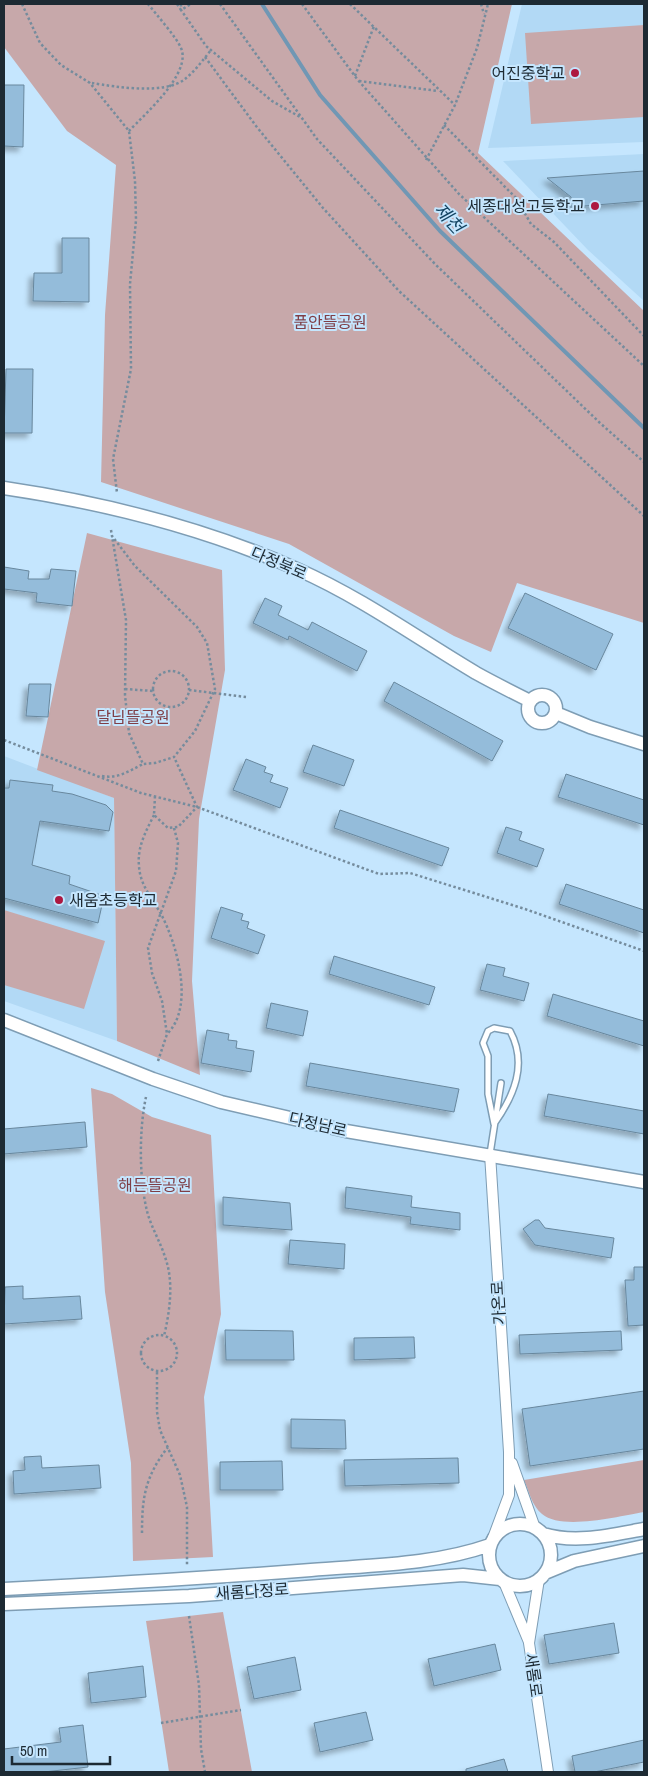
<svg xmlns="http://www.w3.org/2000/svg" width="648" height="1776" viewBox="0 0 648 1776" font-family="'Archivo Narrow','Noto Sans KR',sans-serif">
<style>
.built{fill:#b2d9f5}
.green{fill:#c7a8aa}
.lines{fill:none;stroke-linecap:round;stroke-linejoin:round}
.stream{stroke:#7097b4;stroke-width:4}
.building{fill:#94bcda;stroke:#68879d;filter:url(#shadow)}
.service-casing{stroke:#7e9db4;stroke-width:8}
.minor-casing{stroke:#7e9db4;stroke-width:12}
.tertiary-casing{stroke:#7e9db4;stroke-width:15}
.path{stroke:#758c9d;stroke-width:2.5;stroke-dasharray:2.5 2.5;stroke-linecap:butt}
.service{stroke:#fff;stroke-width:5}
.minor{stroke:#fff;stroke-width:10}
.tertiary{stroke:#fff;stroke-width:12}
.poi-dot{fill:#ad1840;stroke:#c5e6fe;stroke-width:2}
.labels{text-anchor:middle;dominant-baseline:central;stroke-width:4;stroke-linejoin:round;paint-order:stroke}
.poi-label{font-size:16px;fill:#1d2a33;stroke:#c5e6fe;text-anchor:end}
.park-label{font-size:16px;fill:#7f3e46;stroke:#c5e6fe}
.street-label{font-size:16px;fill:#1d2a33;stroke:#c5e6fe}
.water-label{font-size:18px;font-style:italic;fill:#154563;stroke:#c5e6fe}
</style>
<defs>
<filter id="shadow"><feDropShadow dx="-4.5" dy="4.5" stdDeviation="2.5" flood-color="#0004"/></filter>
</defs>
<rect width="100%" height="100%" fill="#c5e6fe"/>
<path class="built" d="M522 4H644V142L488 148Z
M644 154V301L588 250 503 161Z
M4 756 114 798 117 1041 4 1001Z"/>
<path class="green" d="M4 4H512L478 153 644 311V623L517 583 491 652 454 636 289 544 101 482 105 315 116 165 67 131 4 47Z
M644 25V117L531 124 525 33Z
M87 533 222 570 225 670 199 819 192 981 200 1075 117 1041 114 798 37 770Z
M4 910 105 941 84 1009 4 985Z
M91 1088 112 1094 152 1117 211 1135 221 1314 204 1397 213 1557 133 1561 131 1463 105 1292Z
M644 1460V1512C619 1516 562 1531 542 1514 532 1506 529 1491 524 1480Z
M223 1612 252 1772H169L146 1621Z"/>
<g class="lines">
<path class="stream" d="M262 4 320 95 440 231 644 428"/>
</g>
<path class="building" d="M4 85H24L23 147 4 146Z
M644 171V201L572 207 571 197 547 178Z
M62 238H89V302L33 301 34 273H62Z
M6 369H33L32 433H4Z
M4 567 29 571 28 579H49L51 569 76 571 72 606 36 602 37 593 4 589Z
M525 593 613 634 596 670 508 628Z
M265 598 282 606 278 615 308 630 312 622 367 651 357 671 289 636 288 640 253 623Z
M394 682 503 741 492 761 384 701Z
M29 684H51L48 717 26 716Z
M313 745 354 760 344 786 303 772Z
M246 759 266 767 264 772 273 775 270 782 288 788 280 808 233 790Z
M566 774 644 800V825L558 797Z
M10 780 53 785 52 791 72 794 106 805 113 812 109 831 40 821 32 865 70 876 69 884 104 896 98 923 4 898V788H9Z
M340 810 449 848 442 866 334 828Z
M506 827 522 832 519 840 544 849 537 867 497 853Z
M566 884 644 910V933L559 904Z
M221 907 243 914 241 920 249 922 247 928 265 935 258 954 211 938Z
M334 956 435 987 429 1005 329 974Z
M487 964 505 968 503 976 529 983 524 1001 480 990Z
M553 994 644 1021V1046L547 1016Z
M271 1003 308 1011 303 1036 266 1028Z
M207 1030 229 1034 228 1040 237 1041 236 1048 254 1051 251 1072 201 1063Z
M310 1063 459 1089 454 1112 306 1086Z
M548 1094 644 1111V1134L544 1116Z
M85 1122 87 1147 4 1154V1129Z
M346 1187 412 1196 411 1207 460 1213V1230L410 1224 411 1217 345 1208Z
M223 1197 290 1203 292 1230 223 1225Z
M535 1220H539L545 1228 614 1238 611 1258 535 1245 523 1229Z
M290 1240 345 1244 344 1269 288 1264Z
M634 1267H644V1325L628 1326 625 1280H634Z
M23 1286V1299L80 1296 82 1319 4 1324 5 1287Z
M225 1330 293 1331 294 1360H226Z
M621 1331 622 1350 520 1354 519 1335Z
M414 1337 415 1358 354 1360V1338Z
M644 1391V1449L530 1466 522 1409Z
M291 1419 345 1420 346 1449 291 1448Z
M41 1456 42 1468 99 1465 101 1488 14 1494 13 1471 25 1470 24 1457Z
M458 1458 459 1483 345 1486 344 1460Z
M282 1461 283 1490H220V1462Z
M614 1623 619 1653 549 1664 544 1635Z
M495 1644 501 1670 434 1686 428 1659Z
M295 1657 301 1690 254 1699 247 1667Z
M143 1666 146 1697 91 1703 88 1673Z
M366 1712 373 1740 320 1752 314 1723Z
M83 1725 88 1767 44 1772H4V1749L61 1742 59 1728Z
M644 1740V1762L594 1772H575L572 1756Z
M504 1759 508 1772H466V1769Z"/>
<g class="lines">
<defs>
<path id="service" d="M494 1028 510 1031C528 1064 514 1096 494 1124L488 1094V1056L483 1043 488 1031Z
M490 1154 501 1083"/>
<path id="minor" d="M490 1154 509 1452V1495L493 1538
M512 1463 535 1528
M539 1579 529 1643 548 1772
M504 1582 529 1642"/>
<path id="tertiary" d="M4 488C105 503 205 528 299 570 362 598 417 638 476 673 494 683 512 692 530 701
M528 709a14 14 0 1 1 28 0a14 14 0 1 1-28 0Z
M556 713 590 727 644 744
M4 1020 153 1079 221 1102 346 1131 644 1182
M489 1555a31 31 0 1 1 62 0a31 31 0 1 1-62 0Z
M543 1534C576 1544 611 1535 644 1529
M545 1573 574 1561 644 1546
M4 1589C106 1584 208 1578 311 1570 371 1565 433 1565 490 1545
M4 1604 189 1596 463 1575 500 1579"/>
</defs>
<use href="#service" class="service-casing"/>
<use href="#minor" class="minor-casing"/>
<use href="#tertiary" class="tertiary-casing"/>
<path class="path" d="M22 4 40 43 61 65 90 83 129 131 135 181 136 220 130 284 131 369 113 459 117 493
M177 4 181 10 191 4
M181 4V10L206 46 272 101 300 117
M220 4 317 139 435 264 600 423 644 462
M302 4 357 79 459 194 644 366
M350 4 455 105
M481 4 484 14
M205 57 256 126 323 208 399 291 644 516
M355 76 374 26
M359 81 438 91
M92 83C116 87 165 95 185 79 195 71 203 60 211 50
M444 125 516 198 531 224 554 242 644 336
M129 131C145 114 192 73 181 48 177 38 156 14 148 4
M426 160 455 105 477 48 488 4
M111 530 112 536 135 566 197 627 207 643 215 689 195 731 174 757 155 763 143 764 129 733 125 695 126 620 112 536
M153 689a18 18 0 1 1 36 0a18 18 0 1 1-36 0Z
M125 689 153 691
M189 690 246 697
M4 740 141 793 197 807 379 874 410 873 525 909 644 951
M102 776C118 779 129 771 143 764
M155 796 154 815 168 828 178 827 197 807 174 757
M154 815C146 831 137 847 139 866 140 885 152 898 161 914 177 944 195 1007 167 1034
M158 1061 167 1034 162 1001 152 973 148 948 176 871 178 843 174 828
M146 1097C139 1129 139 1179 147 1211 151 1227 160 1241 165 1257 174 1281 170 1311 164 1336
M141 1353a18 18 0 1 1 36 0a18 18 0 1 1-36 0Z
M157 1372V1412L160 1430 180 1475 187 1507V1566
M142 1533C142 1497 145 1477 168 1447
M189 1616 199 1685 201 1749 205 1772
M161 1723 241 1710"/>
<use href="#service" class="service"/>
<use href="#minor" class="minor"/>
<use href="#tertiary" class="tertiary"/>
</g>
<g class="poi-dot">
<circle cx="575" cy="73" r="5"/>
<circle cx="595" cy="206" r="5"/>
<circle cx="59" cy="900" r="5"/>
</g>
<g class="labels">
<g class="poi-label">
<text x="565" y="73">어진중학교</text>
<text x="585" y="206">세종대성고등학교</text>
<text x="69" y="900" text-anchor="start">새움초등학교</text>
</g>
<g class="park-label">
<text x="330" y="322">품안뜰공원</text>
<text x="133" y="717">달님뜰공원</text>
<text x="155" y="1185">해든뜰공원</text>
</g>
<g class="street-label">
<text transform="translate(279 563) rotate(23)">다정북로</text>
<text transform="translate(318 1124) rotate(13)">다정남로</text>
<text transform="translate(498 1303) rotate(-93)">가온로</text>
<text transform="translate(252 1591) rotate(-4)">새롬다정로</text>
<text transform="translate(534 1675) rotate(82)">새롬로</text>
</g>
<g class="water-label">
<text transform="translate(449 218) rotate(47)">제천</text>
</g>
</g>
<rect width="648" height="1776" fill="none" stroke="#1d2a33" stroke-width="10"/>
<path d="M12 1756v8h98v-8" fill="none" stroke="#1d2a33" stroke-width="2.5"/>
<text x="20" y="1756" font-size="15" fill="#1d2a33" stroke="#c5e6fe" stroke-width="4" paint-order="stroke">50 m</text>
</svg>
